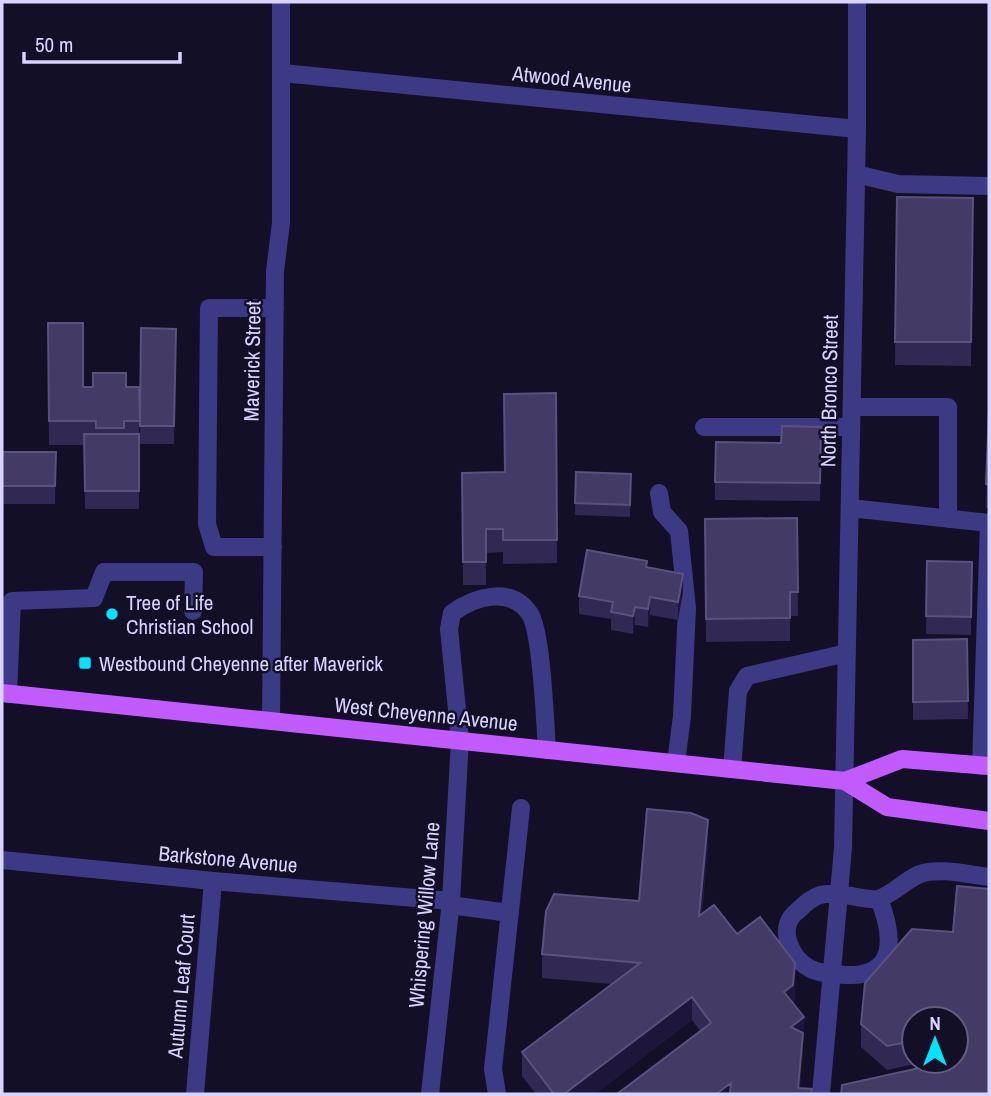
<svg xmlns="http://www.w3.org/2000/svg" width="991" height="1096" viewBox="0 0 991 1096" font-family="'Archivo Narrow',sans-serif">
<style>
.lines{fill:none;stroke-linecap:round;stroke-linejoin:round}
.minor{stroke:#3d3a85;stroke-width:18}
.major{stroke:#c25bff;stroke-width:18}
.wall{fill:#312854;fill-rule:evenodd}
.shaded-wall{fill:#1d163a}
.building{fill:#433a66;stroke:#5a527e;stroke-width:2}
.poi-dot{fill:#00e5ff;stroke:#130f26;stroke-width:2.5}
.labels{text-anchor:middle;dominant-baseline:central;stroke-width:5;stroke-linejoin:round;paint-order:stroke}
.street-label{font-size:21px;fill:#d9d4ff;stroke:#130f26}
.poi-label{font-size:21px;fill:#d9d4ff;stroke:#130f26;text-anchor:start}
</style>
<rect width="100%" height="100%" fill="#130f26"/>
<g class="lines">
<path class="minor" d="M282 73 857 129
M856 174 898 184 989 186
M852 407H948V519
M704 427H851
M659 493 662 512 679 531 687 608 682 716 676 763
M850 508 989 523 981 766
M273 547H214L207 524 209 308H275
M8 694 12 601 94 598 104 572H194L193 611
M271 721 275 271 281 223V2
M732 769 738 691 747 676 847 653
M2 860 213 881 451 901
M879 899C893 934 899 977 846 975 835 974 819 974 809 968 791 958 778 930 794 914 802 907 810 898 820 895 840 890 862 901 878 899 890 896 907 879 920 874 940 867 969 875 989 877
M450 905 510 913
M195 1094 213 881
M430 1094 451 901 460 740 449 629 452 613C474 597 511 585 530 614 542 633 545 723 547 750
M497 1094 493 1069 521 808
M821 1094 843 848 857 129V2"/>
<path class="major" d="M2 693 845 781 887 807 989 821
M845 781 902 759 989 766"/>
</g>
<path class="wall" d="M897 197 973 198 971 366 895 365Z
M48 323 83 387H139V509H85L84 445H49Z
M141 328 176 329 174 444H140Z
M556 393 557 563 503 564V552L486 553V585H463L462 473 505 472Z
M989 409V508H986Z
M821 427 820 501 715 500V482L781 443Z
M2 452H56L55 504H2Z
M576 472 631 474 630 517 575 515Z
M797 518 798 616H790V641L706 642 705 519Z
M927 561 972 562 971 635 926 634Z
M647 568 683 592 678 620 650 615 648 627 635 625 633 634 611 630V619L579 614V596Z
M967 639 968 719 913 720V640Z
M647 809 691 813 708 820V844L702 914 714 905 737 934 760 917 795 963V986L794 1004 804 1017V1041L803 1042 800 1088 812 1089V1094H617L700 1031 692 1020 595 1094H536L522 1076V1052L612 984 542 978V954L546 911 554 894 639 901Z
M957 886 989 889V1094H841L842 1085 919 1068 932 1070 933 1064 930 1061 887 1070 861 1047V1024L865 983 912 929 953 932ZM914 1019H956V1061H914Z"/>
<path class="shaded-wall" d="M683 574V592L678 620V602Z
M650 597V615L648 627V609Z
M635 607V625L633 634V616Z
M708 820V844L699 940V916Z
M795 963V986L793 1008 784 992Z
M692 997V1020L595 1094H564Z
M804 1017V1041L803 1042V1056L799 1094 791 1027Z
M731 1083V1094H716Z"/>
<path class="building" d="M897 197 973 198 971 342H895Z
M48 323H83V387H93V373H126V387H139L140 421H124V428H96V421H49Z
M141 328 176 329 174 426H140Z
M556 393 557 540H503V529H486V562H463L462 473 505 472 504 394Z
M989 409V485L986 484Z
M782 426 821 427 820 483 715 482 716 442 781 443Z
M84 434H139V491H85Z
M2 452H56L55 486H2Z
M576 472 631 474 630 505 575 503Z
M797 518 798 592H790V618L706 619 705 519Z
M587 550 647 561 646 567 683 574 678 602 650 597 648 609 635 607 633 616 611 612 613 602 579 596Z
M927 561 972 562 971 617 926 616Z
M967 639 968 701 913 702V640Z
M647 809 691 813 708 820 699 916 714 905 737 934 760 917 795 963 793 985 784 992 804 1017 791 1027 803 1033 798 1088 812 1089 811 1094H730L731 1083 716 1094H617L711 1023 692 997 564 1094H554L522 1052 640 963 542 954 546 911 554 894 639 901Z
M957 886 989 889V1094H841L842 1085 919 1068 932 1070 933 1061H956V1019H914V1041L887 1046 861 1024 865 983 912 929 953 932Z"/>
<g class="poi-dot">
<circle cx="112" cy="614" r="7"/>
<rect x="78" y="656" width="14" height="14" rx="3.5"/>
</g>
<g class="labels">
<g class="street-label">
<text transform="translate(572 79) rotate(6)">Atwood Avenue</text>
<text transform="translate(252 361) rotate(-89)">Maverick Street</text>
<text transform="translate(829 391) rotate(-89)">North Bronco Street</text>
<text transform="translate(426 714) rotate(6)">West Cheyenne Avenue</text>
<text transform="translate(228 859) rotate(5)">Barkstone Avenue</text>
<text transform="translate(424 915) rotate(-85)">Whispering Willow Lane</text>
<text transform="translate(181 986) rotate(-85)">Autumn Leaf Court</text>
</g>
<g class="poi-label">
<text x="126" y="602">Tree of Life<tspan x="126" dy="24">Christian School</tspan></text>
<text x="99" y="663">Westbound Cheyenne after Maverick</text>
</g>
</g>
<rect width="991" height="1096" fill="none" stroke="#d9d4ff" stroke-width="7"/>
<g transform="translate(935 1040)"><circle r="33" fill="#130f26" stroke="#625e7d" stroke-width="2"/>
<path d="M0-5L12 26L0 18L-12 26Z" fill="#00e5ff"/>
<text y="-10" font-size="19" font-weight="bold" text-anchor="middle" fill="#d9d4ff">N</text>
</g>
<path d="M24 52v10h156v-10" fill="none" stroke="#d9d4ff" stroke-width="3.5"/>
<text x="35" y="52" font-size="21" fill="#d9d4ff" stroke="#130f26" stroke-width="5" paint-order="stroke">50 m</text>
</svg>
